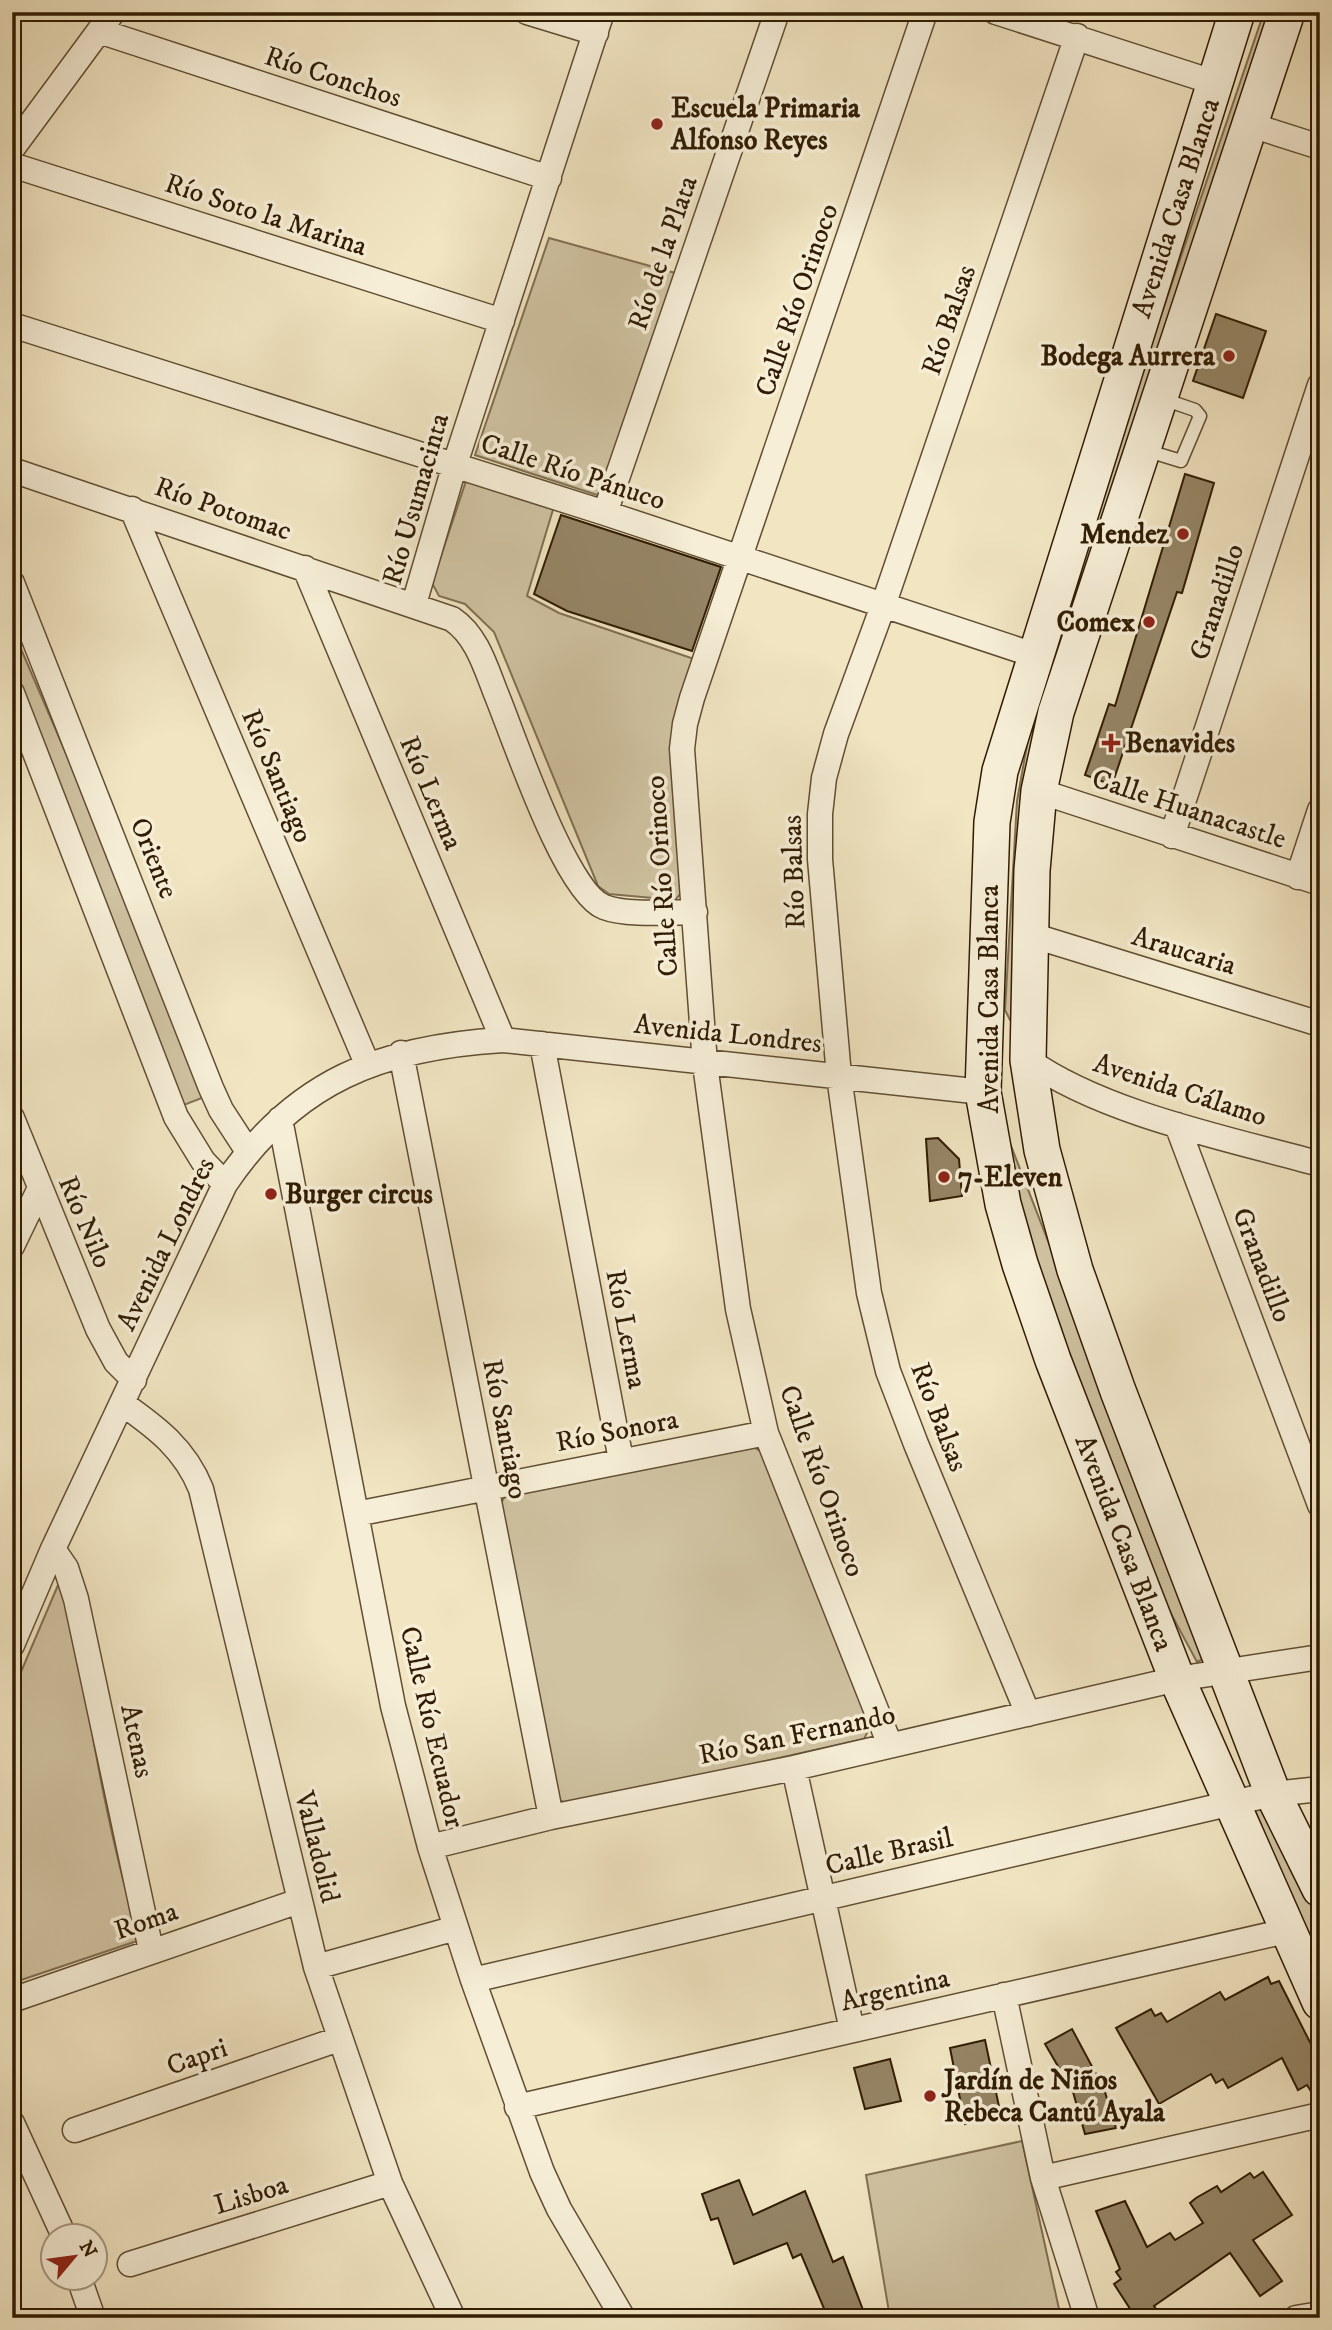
<svg xmlns="http://www.w3.org/2000/svg" width="1332" height="2330" viewBox="0 0 1332 2330" font-family="'IM FELL DW Pica',serif">
<style>
.green{fill:#d0c3a2;stroke:#807052;stroke-width:2}
.building{fill:#958566;stroke:#311c03;stroke-width:2}
.lines{fill:none;stroke-linecap:round;stroke-linejoin:round}
.lane-casing{stroke:#614e33;stroke-width:15}
.street-casing{stroke:#614e33;stroke-width:27}
.secondary-casing{stroke:#311c03;stroke-width:38}
.lane{stroke:#f6eed7;stroke-width:12}
.street{stroke:#f6eed7;stroke-width:24}
.secondary{stroke:#f6eed7;stroke-width:35}
.poi-dot{fill:#8f2418;stroke:#f6eed7;stroke-width:2.5}
.labels{text-anchor:middle;dominant-baseline:central;stroke-width:7;stroke-linejoin:round;paint-order:stroke}
.street-label{font-size:28px;fill:#311c03;stroke:#f6eed7}
.poi-label{font-size:28px;font-weight:bold;fill:#311c03;stroke:#f6eed7;text-anchor:start}
</style>
<rect width="100%" height="100%" fill="#f1e5c2"/>
<filter id="stains"><feTurbulence type="fractalNoise" baseFrequency=".00286" numOctaves="4"/><feColorMatrix values="0 0 0 0 .2 0 0 0 0 .09 0 0 0 0 .02 0 0 0 .5 -.17"/></filter>
<radialGradient id="worn" r=".72"><stop offset=".6" stop-color="#630" stop-opacity="0"/><stop offset="1" stop-color="#630" stop-opacity=".3"/></radialGradient>
<path class="green" d="M1264 12H1277L1051 688 1018 1017 1010 1020 1005 1010 1017 801 1040 672Z
M549 238 679 274 603 497 475 455Z
M469 472 555 503 527 596 559 613 697 660 683 891 675 900 609 894 598 886 494 632 465 604 439 596 432 583Z
M12 628 180 1019 202 1098 176 1108 12 679Z
M1008 1138 1209 1656 1197 1662 1148 1571 1026 1242Z
M752 1446 763 1453 871 1725 864 1739 570 1805 555 1798 500 1505 506 1494Z
M64 1571C86 1694 103 1820 140 1940L12 1983V1693Z
M1273 1804 1320 1921V1966L1254 1808Z
M1022 2141 1061 2318H890L866 2175Z"/>
<path class="building" d="M1216 314 1266 331 1243 398 1193 381Z
M1185 474 1214 483 1182 593 1177 592 1112 785 1085 775 1109 704 1115 706Z
M561 515 721 567 692 651 567 611 534 594Z
M938 1138 959 1159 962 1196 930 1201 926 1139Z
M1268 1977 1271 1984 1279 1981 1320 2062V2101H1317L1307 2085 1298 2090 1282 2058 1228 2088 1223 2079 1216 2083 1211 2074 1159 2104 1116 2028 1151 2009 1155 2016 1161 2013 1167 2022 1220 1992 1225 2000Z
M1072 2029 1104 2089 1116 2128 1085 2134 1073 2092 1045 2044Z
M985 2040 1001 2116 965 2124 950 2048Z
M890 2059 901 2101 865 2109 854 2068Z
M1263 2172 1292 2215 1253 2240 1282 2281 1260 2296 1230 2253 1154 2306 1158 2312 1149 2318H1136L1114 2284 1121 2279 1116 2272 1120 2269 1096 2211 1125 2201 1147 2247 1170 2233 1175 2240 1203 2223 1190 2203 1196 2198 1217 2186 1221 2192 1250 2173 1254 2178Z
M739 2180 753 2215 805 2191 833 2262 843 2257 866 2318H828L801 2254 793 2258 787 2243 734 2264 718 2218 711 2220 702 2194Z"/>
<g class="lines">
<defs>
<path id="lane" d="M1145 450 1181 461 1200 416 1195 410 1163 399"/>
<path id="street" d="M527 12 596 33
M996 12 1216 83
M99 31 549 178
M1251 125 1320 147
M12 149 113 12
M12 165 502 321
M12 325 605 513 1034 655
M12 470 452 619C476 635 485 665 495 691 513 734 565 892 604 907 627 916 670 912 695 912
M132 509 368 1066
M605 513 777 12
M305 568 503 1040
M12 583 211 1088 221 1110 247 1150
M414 604 455 464 602 12
M12 693 176 1117 203 1161 225 1184
M1039 791 1320 883
M1172 836 1320 385
M1298 877 1320 810
M1031 935 1320 1024
M542 1044 621 1460
M401 1053 551 1817
M1028 1060C1104 1114 1230 1139 1320 1164
M12 1118 98 1329 116 1362 134 1380
M280 1119 393 1706 430 1847 473 1980 542 2172 559 2209 623 2318
M1177 1125 1320 1505
M12 1246 39 1190
M123 1404C157 1428 185 1449 201 1489L316 1967 390 2183 453 2318
M356 1514 766 1433
M53 1549 66 1568 76 1599 151 1950
M12 1645 53 1549 225 1184C294 1081 382 1047 503 1040L983 1092
M1028 1714 916 1444 888 1371 869 1293 839 1076 820 859V814L824 778 836 734 883 606 1077 36
M890 1745 766 1433 738 1309 705 1064 682 749 685 724 692 698 925 12
M794 1768 852 2030
M430 1847 551 1817 794 1768 1177 1679 1320 1657
M316 1967 456 1928
M473 1980 1232 1803 1273 1794 1320 1789
M1004 1995 1043 2178 1087 2318
M12 2000 299 1901
M517 2107 1286 1931
M12 2123 64 2236
M75 2130 339 2039
M1043 2178 1320 2115
M130 2264 390 2183
M79 2278 93 2318
M1296 2318 1320 2314"/>
<path id="secondary" d="M1237 12 1000 771 992 822 983 1092 1003 1204 1020 1264 1053 1360 1177 1679 1320 2002
M1287 12 1056 712 1039 791 1032 870 1028 1060 1042 1150 1075 1270 1118 1391 1273 1794 1320 1889"/>
</defs>
<use href="#lane" class="lane-casing"/>
<use href="#street" class="street-casing"/>
<use href="#secondary" class="secondary-casing"/>
<use href="#lane" class="lane"/>
<use href="#street" class="street"/>
<use href="#secondary" class="secondary"/>
</g>
<g class="poi-dot">
<circle cx="657" cy="124" r="7"/>
<circle cx="1229" cy="356" r="7"/>
<circle cx="1183" cy="534" r="7"/>
<circle cx="1149" cy="622" r="7"/>
<path d="M1107.5 732.5h7v7h7v7h-7v7h-7v-7h-7v-7h7z"/>
<circle cx="944" cy="1177" r="7"/>
<circle cx="271" cy="1194" r="7"/>
<circle cx="930" cy="2096" r="7"/>
</g>
<g class="labels">
<g class="street-label">
<text transform="translate(333 77) rotate(18)">Río Conchos</text>
<text transform="translate(1176 208) rotate(-72)">Avenida Casa Blanca</text>
<text transform="translate(266 215) rotate(18)">Río Soto la Marina</text>
<text transform="translate(663 253) rotate(-71)">Río de la Plata</text>
<text transform="translate(797 300) rotate(-71)">Calle Río Orinoco</text>
<text transform="translate(949 320) rotate(-71)">Río Balsas</text>
<text transform="translate(573 472) rotate(18)">Calle Río Pánuco</text>
<text transform="translate(416 499) rotate(-74)">Río Usumacinta</text>
<text transform="translate(223 509) rotate(19)">Río Potomac</text>
<text transform="translate(1217 602) rotate(-72)">Granadillo</text>
<text transform="translate(277 776) rotate(67)">Río Santiago</text>
<text transform="translate(431 793) rotate(67)">Río Lerma</text>
<text transform="translate(1189 809) rotate(18)">Calle Huanacastle</text>
<text transform="translate(154 858) rotate(68)">Oriente</text>
<text transform="translate(794 872) rotate(-92)">Río Balsas</text>
<text transform="translate(662 876) rotate(-94)">Calle Río Orinoco</text>
<text transform="translate(1184 951) rotate(17)">Araucaria</text>
<text transform="translate(989 999) rotate(-90)">Avenida Casa Blanca</text>
<text transform="translate(728 1034) rotate(6)">Avenida Londres</text>
<text transform="translate(1180 1090) rotate(18)">Avenida Cálamo</text>
<text transform="translate(85 1222) rotate(67)">Río Nilo</text>
<text transform="translate(166 1244) rotate(-64)">Avenida Londres</text>
<text transform="translate(1262 1265) rotate(69)">Granadillo</text>
<text transform="translate(626 1329) rotate(79)">Río Lerma</text>
<text transform="translate(939 1417) rotate(69)">Río Balsas</text>
<text transform="translate(505 1429) rotate(79)">Río Santiago</text>
<text transform="translate(617 1431) rotate(-11)">Río Sonora</text>
<text transform="translate(822 1481) rotate(70)">Calle Río Orinoco</text>
<text transform="translate(1124 1543) rotate(69)">Avenida Casa Blanca</text>
<text transform="translate(432 1727) rotate(77)">Calle Río Ecuador</text>
<text transform="translate(797 1735) rotate(-12)">Río San Fernando</text>
<text transform="translate(137 1741) rotate(78)">Atenas</text>
<text transform="translate(317 1847) rotate(76)">Valladolid</text>
<text transform="translate(889 1852) rotate(-13)">Calle Brasil</text>
<text transform="translate(146 1921) rotate(-19)">Roma</text>
<text transform="translate(895 1990) rotate(-13)">Argentina</text>
<text transform="translate(197 2057) rotate(-19)">Capri</text>
<text transform="translate(251 2195) rotate(-17)">Lisboa</text>
</g>
<g class="poi-label">
<text x="671" y="108">Escuela Primaria<tspan x="671" dy="32">Alfonso Reyes</tspan></text>
<text x="1215" y="356" text-anchor="end">Bodega Aurrera</text>
<text x="1169" y="534" text-anchor="end">Mendez</text>
<text x="1135" y="622" text-anchor="end">Comex</text>
<text x="1125" y="743">Benavides</text>
<text x="958" y="1177">7-Eleven</text>
<text x="285" y="1194">Burger circus</text>
<text x="944" y="2080">Jardín de Niños<tspan x="944" dy="32">Rebeca Cantú Ayala</tspan></text>
</g>
</g>
<rect width="1332" height="2330" fill="none" stroke="#f1e5c2" stroke-width="42"/>
<rect x="14" y="14" width="1304" height="2302" fill="none" stroke="#311c03" stroke-width="3.5"/>
<rect x="21" y="21" width="1290" height="2288" fill="none" stroke="#311c03" stroke-width="2"/>
<g transform="translate(74 2257) rotate(61)"><circle r="33" fill="#f6eed7" stroke="#a79a82" stroke-width="2"/>
<path d="M0-5L12 26L0 18L-12 26Z" fill="#8f2418"/>
<text y="-10" font-size="19" font-weight="bold" text-anchor="middle" fill="#311c03">N</text>
</g>
<rect width="100%" height="100%" filter="url(#stains)"/>
<rect width="100%" height="100%" fill="url(#worn)"/>
</svg>
